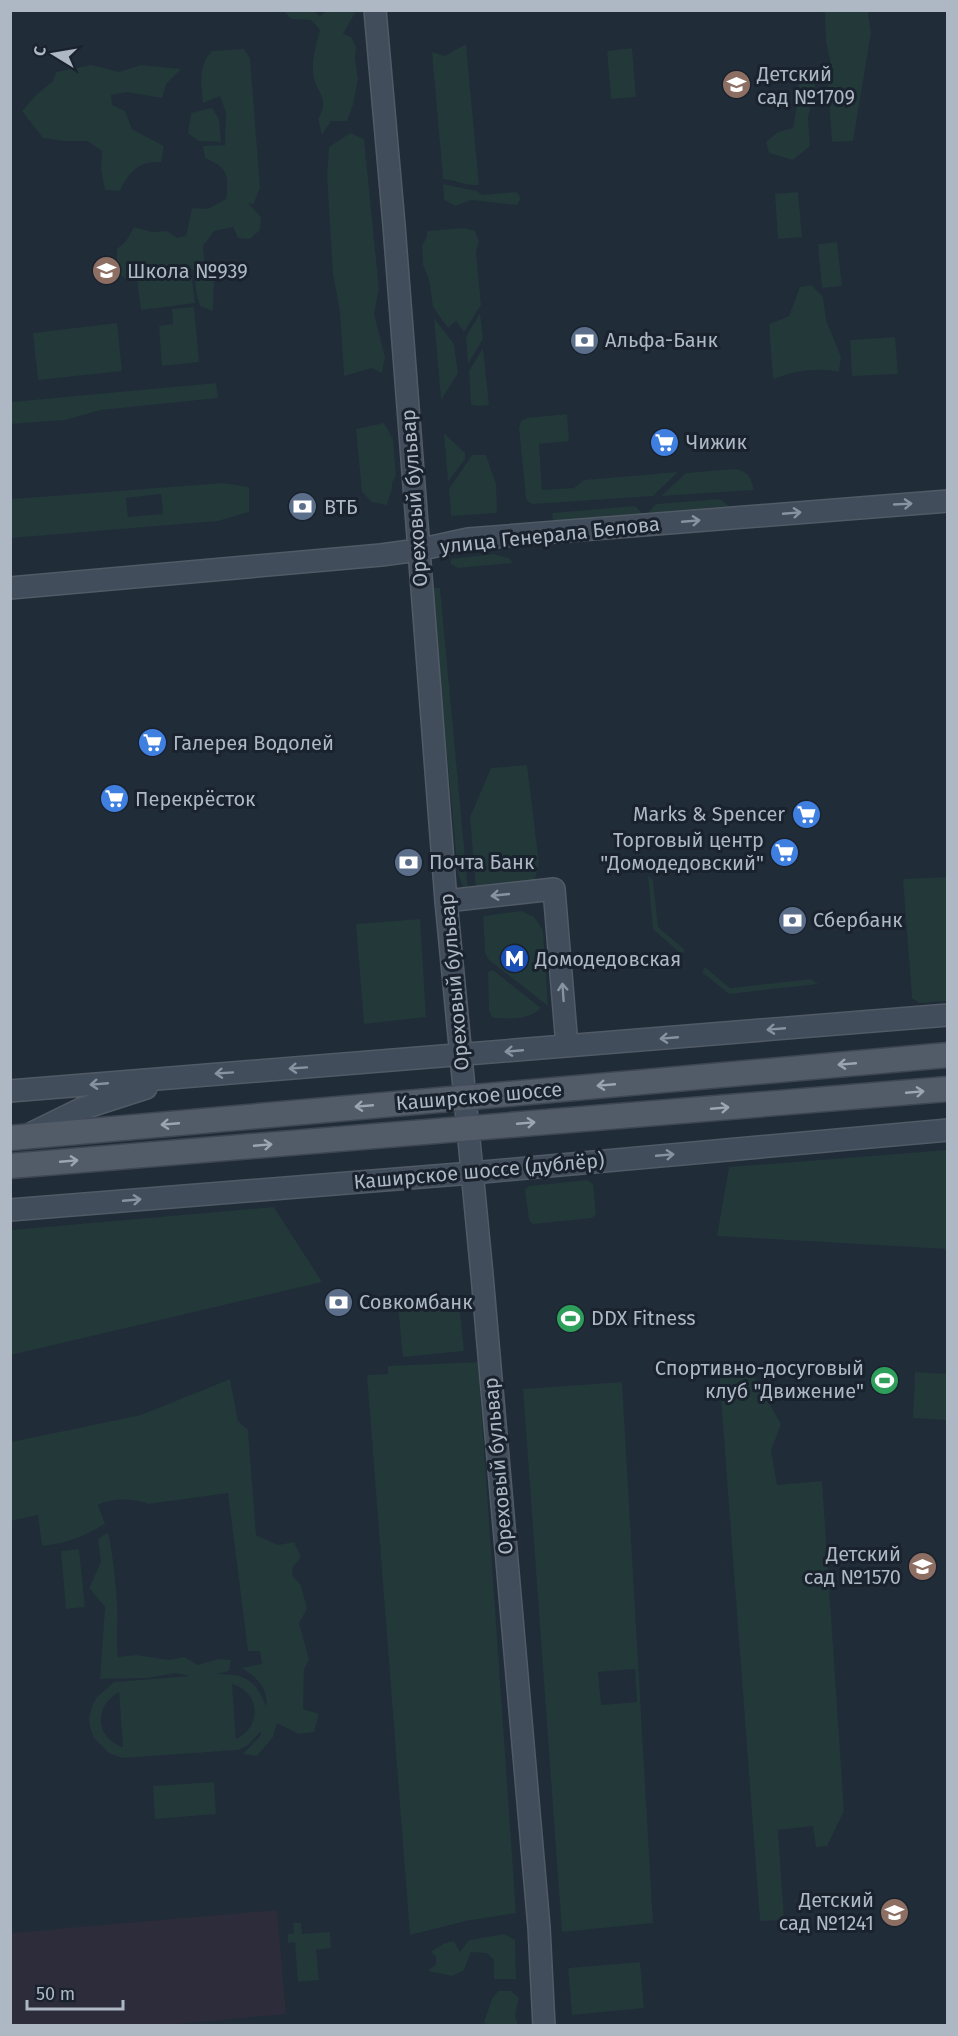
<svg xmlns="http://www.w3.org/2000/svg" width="958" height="2036" viewBox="0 0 958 2036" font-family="'Fira Sans',sans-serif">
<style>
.medical{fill:#2d2c3a}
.green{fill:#223839;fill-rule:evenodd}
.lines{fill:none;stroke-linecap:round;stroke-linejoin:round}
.secondary-casing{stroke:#515b66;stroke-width:24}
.primary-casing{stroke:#3d4652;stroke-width:27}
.secondary{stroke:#424d5c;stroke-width:21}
.primary{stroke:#525c69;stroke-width:24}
.oneway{stroke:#8893a0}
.oneway2{stroke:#9ca6b3}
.labels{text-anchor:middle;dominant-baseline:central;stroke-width:6;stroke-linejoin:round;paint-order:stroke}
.poi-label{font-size:20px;fill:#aeb8c5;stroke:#19222d;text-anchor:start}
.street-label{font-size:20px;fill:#aeb8c5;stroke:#19222d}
</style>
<rect width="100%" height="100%" fill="#202c38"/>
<path class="medical" d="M277 1910 286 2014 156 2026 11 2025V1933Z"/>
<path class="green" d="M284 11H313L320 16 327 11H353L355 13 343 34 351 37 356 47 355 59 358 79 353 105 347 121H331L322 135 318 119C331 96 314 92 313 73 312 59 316 44 320 30L311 20 291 19Z
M825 11H868L871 33 853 141 832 142 828 87 831 64 826 42Z
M466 44 479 185C467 186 455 180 443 179L432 52 445 56Z
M632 48 636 97 611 99 607 51Z
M244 49 250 58 260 188 253 205 248 203 261 217 260 230 250 239 238 238 233 227 214 231 203 246 205 266 214 278 213 311 200 306 196 292 195 271 184 266 174 268 171 273 161 275 151 266 138 263 127 280 116 271 117 249 126 241 134 227 152 232 168 231 177 238 186 236 192 208 208 209 226 199C229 175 228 168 205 158L203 146 225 145 226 113 220 96 203 103C201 85 198 65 212 51Z
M91 65 119 72 141 65 181 69 166 84 162 98 127 92 111 95 112 105 125 111 132 129 164 146 161 162C138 161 129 172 120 191L105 190 101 170 102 151 87 141H63L43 138 22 111 37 94 53 81 56 72Z
M806 72 811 73 816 90 808 117 810 146 793 160 769 153 766 142 778 132 793 128 799 93 798 86Z
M212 108 219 119 221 142 198 141 188 133 191 113Z
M350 133 364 139 379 289 374 314 385 357 382 373 372 368 344 376 340 312 333 274 327 176 329 147Z
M443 184 477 191 482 195 517 192 521 198 517 205 471 200 456 206 444 200Z
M798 192 802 237 778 239 775 194Z
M464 228 475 231 479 242 476 252 481 305 464 332 456 321 448 328 433 307 429 280 423 265 422 245 427 237V231Z
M837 242 842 286 822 288 818 244Z
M191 273 195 303 141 310 137 280Z
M811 285 823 297 826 320 841 357 839 372C815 367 796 371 773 379L769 324 789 316 800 287Z
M194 307 199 362 162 366 159 326 173 324 172 309Z
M480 313 483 339 468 364 466 337Z
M434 318 454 344 458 373 441 400Z
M117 323 122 371 38 380 33 333Z
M895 337 898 374 852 376 850 340Z
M483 348 489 405 479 406 471 405 469 371Z
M216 383 218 398 101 410 65 420 11 424V402Z
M567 414 569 441 539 444 542 490 574 488 584 480 678 472 653 496 533 504 528 502 526 498 519 428 521 421 527 418Z
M384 423 393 439 396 475 392 483V489L387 505 372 502 362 492 356 429Z
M444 433 465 453V459L448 482Z
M472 455H486L496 484 497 513 451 516 449 489Z
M735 469C748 471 751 477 754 490L661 496 686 473Z
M223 483 249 487V512L218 521 11 538V499ZM161 494 163 514 128 517 126 498Z
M720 499 729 506 648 513 656 504Z
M635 506 642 513 553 521 552 513Z
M493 554 509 558 513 563 458 568 451 564V559Z
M432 588H440L468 890 463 887 458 874Z
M527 765 539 863 535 879 531 884 476 890 470 817 491 768Z
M648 876 653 880 658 927 685 950 681 954 653 929Z
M947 877V1001L919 1003 912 998 903 879Z
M521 911 534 917 543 930 548 1006 489 960 485 953 483 916Z
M420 919 426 1017 364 1024 356 924Z
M705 967 730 988 811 979 818 984 729 994 702 972Z
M493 970 541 1008C528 1021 511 1018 493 1018L489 1011 488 972Z
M947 1150V1249L717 1236 729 1167Z
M587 1180 593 1184 596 1214 592 1218 533 1224 529 1220 525 1190 529 1186Z
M274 1207 322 1282 11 1355V1230Z
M459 1301 464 1351 403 1357 398 1306Z
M478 1362 516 1913 466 1921 410 1935 367 1375 388 1374V1366Z
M751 1371 781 1424 771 1451 777 1485 822 1481 844 1811 827 1846 816 1847 813 1826 778 1830 784 1920 760 1921 719 1372Z
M915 1372 947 1374V1420L913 1418Z
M230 1379 238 1421 248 1430 256 1535 278 1545 294 1542 301 1557 293 1567 292 1575 301 1585 307 1609 299 1623 309 1659 304 1669 303 1709 319 1714 314 1732 299 1734 277 1723 273 1737 257 1756 243 1754 261 1735V1731L248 1745 238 1750 122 1758 109 1753 94 1738 90 1728 89 1717 92 1706 97 1697 114 1682 190 1676 176 1673 148 1678 100 1679 105 1607 89 1588 101 1562 98 1539 106 1533 109 1535C113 1559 116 1582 117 1606 118 1623 116 1639 118 1657L136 1655 169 1660 184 1657 198 1665 218 1659 231 1660 229 1671 216 1674C245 1673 256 1680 266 1706 269 1689 255 1675 241 1668L262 1664 260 1651H248L228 1493 148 1504C134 1498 112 1498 98 1505L105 1524C82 1537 68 1543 42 1546L38 1515 11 1521V1442L141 1415ZM232 1684C261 1692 262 1727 236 1739ZM119 1692 123 1747H122C95 1737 94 1706 119 1692Z
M622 1382 653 1923 562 1932 523 1389ZM635 1669 637 1702 601 1705 598 1672Z
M79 1549 85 1607 66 1609 61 1551Z
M214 1782 216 1814 155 1819 153 1786Z
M293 1923H301L302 1934 330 1932 331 1948 316 1950 319 1980 298 1982 295 1942 288 1943V1934L294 1933Z
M504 1934 515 1940 516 1979H494V1960L487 1953 471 1952 464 1970 452 1976 428 1971 436 1964V1956L430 1952 445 1943 454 1941 460 1952 469 1940Z
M640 1962 644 2008 572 2015 568 1968Z
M498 1991H511L519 1998 515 2015 518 2025H487L484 2022 492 1999Z"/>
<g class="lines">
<defs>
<path id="secondary" d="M375 10 394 225 446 901 482 1275 539 1927 544 2026
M10 588 381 555 418 550 468 539 948 501
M446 901 554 889 567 1046
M10 1091 948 1015
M30 1134 81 1109 146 1088
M10 1210 472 1173 948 1130"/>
<path id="primary" d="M10 1138 948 1055
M10 1166 948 1089"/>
</defs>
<use href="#secondary" class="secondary-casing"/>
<use href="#primary" class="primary-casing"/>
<use href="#secondary" class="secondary"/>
<use href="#primary" class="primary"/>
</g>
<defs><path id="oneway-shaft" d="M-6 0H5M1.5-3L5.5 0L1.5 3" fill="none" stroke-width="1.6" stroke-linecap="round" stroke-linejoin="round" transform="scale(1.5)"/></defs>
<g class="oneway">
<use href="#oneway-shaft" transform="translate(903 504) rotate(-3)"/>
<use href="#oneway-shaft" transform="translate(792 513) rotate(-5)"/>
<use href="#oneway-shaft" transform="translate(691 521) rotate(-5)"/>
<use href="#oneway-shaft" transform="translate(500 895) rotate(174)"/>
<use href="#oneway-shaft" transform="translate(563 992) rotate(-94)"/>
<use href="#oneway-shaft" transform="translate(776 1029) rotate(175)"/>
<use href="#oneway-shaft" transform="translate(669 1038) rotate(175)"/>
<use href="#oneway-shaft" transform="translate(514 1051) rotate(175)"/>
<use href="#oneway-shaft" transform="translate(298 1068) rotate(176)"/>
<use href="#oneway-shaft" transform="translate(224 1073) rotate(176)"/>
<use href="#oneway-shaft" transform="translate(99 1084) rotate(175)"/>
<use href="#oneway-shaft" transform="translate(665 1155) rotate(-5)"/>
<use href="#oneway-shaft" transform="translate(132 1200) rotate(-5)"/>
</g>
<g class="oneway2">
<use href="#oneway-shaft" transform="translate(847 1064) rotate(175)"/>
<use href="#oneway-shaft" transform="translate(606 1085) rotate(175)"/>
<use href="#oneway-shaft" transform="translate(915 1092) rotate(-5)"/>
<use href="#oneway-shaft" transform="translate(364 1106) rotate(175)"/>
<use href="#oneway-shaft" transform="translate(720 1108) rotate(-5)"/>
<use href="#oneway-shaft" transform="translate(526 1123) rotate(-5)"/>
<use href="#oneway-shaft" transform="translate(170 1124) rotate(175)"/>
<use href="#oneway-shaft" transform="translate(263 1145) rotate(-5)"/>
<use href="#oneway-shaft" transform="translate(69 1161) rotate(-5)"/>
</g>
<defs>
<symbol id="school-disc" viewBox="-11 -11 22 22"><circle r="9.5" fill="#8d6e63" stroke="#19222d"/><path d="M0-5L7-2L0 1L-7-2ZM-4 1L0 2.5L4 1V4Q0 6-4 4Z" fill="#fff"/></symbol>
<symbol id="bank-disc" viewBox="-11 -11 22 22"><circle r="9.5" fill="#5c6f8a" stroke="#19222d"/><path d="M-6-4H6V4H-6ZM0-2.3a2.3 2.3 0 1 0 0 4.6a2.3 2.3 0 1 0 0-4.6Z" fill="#fff"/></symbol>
<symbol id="supermarket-disc" viewBox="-11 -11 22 22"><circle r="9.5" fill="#3f7fe0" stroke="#19222d"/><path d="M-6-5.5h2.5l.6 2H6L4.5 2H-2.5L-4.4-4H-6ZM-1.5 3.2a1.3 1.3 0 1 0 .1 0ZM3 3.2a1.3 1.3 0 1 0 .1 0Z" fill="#fff"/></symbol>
<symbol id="metro-disc" viewBox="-11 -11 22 22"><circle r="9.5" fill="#1a4fb4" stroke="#19222d"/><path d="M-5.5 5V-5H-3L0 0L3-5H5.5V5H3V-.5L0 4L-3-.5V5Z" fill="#fff"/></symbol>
<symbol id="stadium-disc" viewBox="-11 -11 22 22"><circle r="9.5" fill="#2e9e5b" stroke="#19222d"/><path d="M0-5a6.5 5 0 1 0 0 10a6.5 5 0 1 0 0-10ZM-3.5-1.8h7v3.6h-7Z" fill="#fff"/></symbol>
</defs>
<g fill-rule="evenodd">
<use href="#school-disc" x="720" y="68" width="33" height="33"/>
<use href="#school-disc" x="90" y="254" width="33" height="33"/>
<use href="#bank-disc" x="568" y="324" width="33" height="33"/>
<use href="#supermarket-disc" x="648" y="426" width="33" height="33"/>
<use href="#bank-disc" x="286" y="490" width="33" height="33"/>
<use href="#supermarket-disc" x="136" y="726" width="33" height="33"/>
<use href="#supermarket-disc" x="98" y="782" width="33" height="33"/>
<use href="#supermarket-disc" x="790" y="798" width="33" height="33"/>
<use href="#supermarket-disc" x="768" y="836" width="33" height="33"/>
<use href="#bank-disc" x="392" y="846" width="33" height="33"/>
<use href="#bank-disc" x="776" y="904" width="33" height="33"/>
<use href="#metro-disc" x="498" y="942" width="33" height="33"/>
<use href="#bank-disc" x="322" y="1286" width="33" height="33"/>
<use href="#stadium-disc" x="554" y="1302" width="33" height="33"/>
<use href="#stadium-disc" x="868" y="1364" width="33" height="33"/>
<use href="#school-disc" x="906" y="1550" width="33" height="33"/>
<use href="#school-disc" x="878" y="1896" width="33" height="33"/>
</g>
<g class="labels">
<g class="poi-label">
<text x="757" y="74">Детский<tspan x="757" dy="23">сад №1709</tspan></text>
<text x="127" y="271">Школа №939</text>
<text x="605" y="340">Альфа-Банк</text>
<text x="686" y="442">Чижик</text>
<text x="324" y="507">ВТБ</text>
<text x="173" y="743">Галерея Водолей</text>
<text x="135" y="799">Перекрёсток</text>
<text x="785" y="814" text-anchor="end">Marks &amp; Spencer</text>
<text x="764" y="840" text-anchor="end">Торговый центр<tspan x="764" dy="23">"Домодедовский"</tspan></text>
<text x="429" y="862">Почта Банк</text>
<text x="813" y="920">Сбербанк</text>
<text x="535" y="959">Домодедовская</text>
<text x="359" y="1302">Совкомбанк</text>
<text x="591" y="1318">DDX Fitness</text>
<text x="864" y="1368" text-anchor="end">Спортивно-досуговый<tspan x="864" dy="23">клуб "Движение"</tspan></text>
<text x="901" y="1554" text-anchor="end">Детский<tspan x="901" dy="23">сад №1570</tspan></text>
<text x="874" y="1900" text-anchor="end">Детский<tspan x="874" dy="23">сад №1241</tspan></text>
</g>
<g class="street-label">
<text transform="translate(414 498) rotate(-94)">Ореховый бульвар</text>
<text transform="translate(550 535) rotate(-6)">улица Генерала Белова</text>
<text transform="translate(454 982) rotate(-95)">Ореховый бульвар</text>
<text transform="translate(479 1096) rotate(-5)">Каширское шоссе</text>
<text transform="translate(479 1171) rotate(-5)">Каширское шоссе (дублёр)</text>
<text transform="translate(498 1466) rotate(-95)">Ореховый бульвар</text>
</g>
</g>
<rect width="958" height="2036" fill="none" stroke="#aeb8c5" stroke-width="24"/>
<g transform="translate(54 54) rotate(281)" stroke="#19222d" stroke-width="4.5" paint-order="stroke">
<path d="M0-4.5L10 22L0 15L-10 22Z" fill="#aeb8c5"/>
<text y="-9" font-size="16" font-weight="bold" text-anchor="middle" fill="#aeb8c5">С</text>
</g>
<path d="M27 2000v9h96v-9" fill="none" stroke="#aeb8c5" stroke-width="3"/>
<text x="36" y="2000" font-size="18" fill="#aeb8c5" stroke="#19222d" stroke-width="4.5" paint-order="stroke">50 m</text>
</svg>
